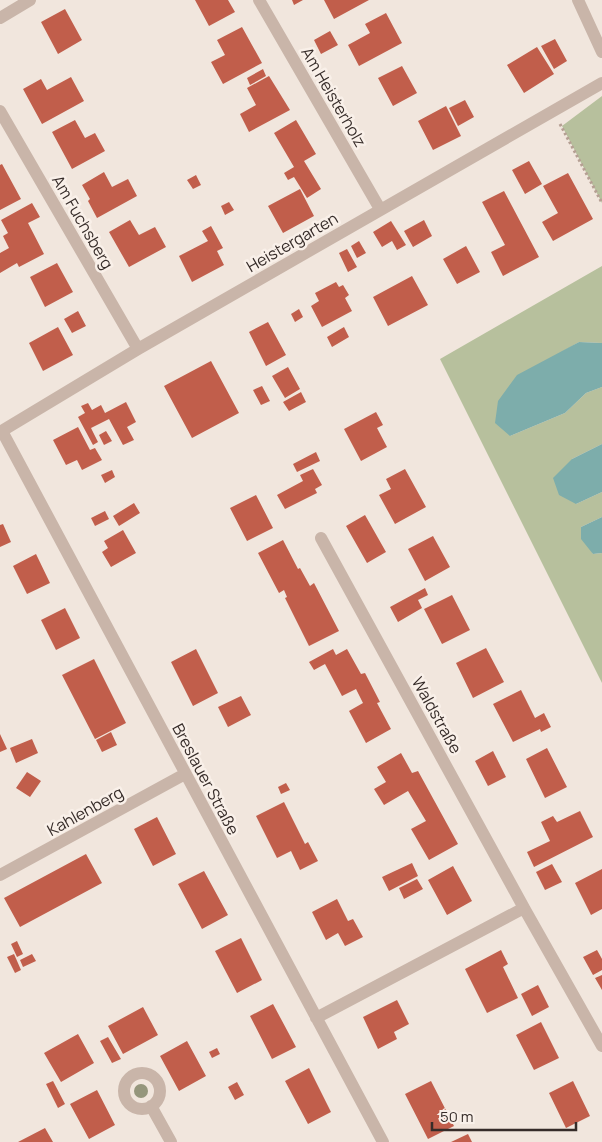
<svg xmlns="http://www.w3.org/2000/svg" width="602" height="1142" viewBox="0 0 602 1142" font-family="Manrope,sans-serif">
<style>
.green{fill:#b7c09d}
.water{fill:#7dadab}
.building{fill:#c15e4b}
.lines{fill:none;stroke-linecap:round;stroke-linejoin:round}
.path{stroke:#b59f93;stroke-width:3;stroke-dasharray:2.5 2.5;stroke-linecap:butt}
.street{stroke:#c9b5a9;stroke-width:12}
.tree{fill:#95967c}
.labels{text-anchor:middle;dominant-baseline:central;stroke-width:5;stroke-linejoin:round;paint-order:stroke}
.street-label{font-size:16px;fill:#362c29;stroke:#f9f0e9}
</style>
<rect width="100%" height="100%" fill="#f1e6dd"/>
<path class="green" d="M602 96V203L562 126Z
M602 266V343L579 342 550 359 510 436 565 413 586 393 602 387V444L572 459 576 504 602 492V517L581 527 593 554 602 553V683L440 359Z"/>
<path class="water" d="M579 342 602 343V387L586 393 565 413 510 436 495 423 498 401 517 375Z
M602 444V492L576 504 559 495 553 478 572 459Z
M602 517V553L593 554 581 539V527Z"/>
<path class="building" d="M195 0H228L235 12 209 26Z
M292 0H303L294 5Z
M324 0H369L334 19Z
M65 9 82 40 58 54 41 22Z
M386 13 402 43 359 66 348 45 370 33 365 24Z
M242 27 262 63 223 84 211 62 225 55 217 40Z
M330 31 338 45 321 54 314 40Z
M555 39 567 61 554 69 541 46Z
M537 47 554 74 524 93 507 65Z
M402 66 417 93 393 106 378 78Z
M263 69 266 76 250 85 247 78Z
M269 76 290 110 249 132 240 114 256 105 247 88Z
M71 77 84 101 42 124 23 89 41 79 47 90Z
M465 100 474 117 458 126 449 108Z
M446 106 461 136 433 150 418 121Z
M75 120 85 138 95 133 105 151 72 169 52 132Z
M296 120 316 154 304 161 321 189 307 198 294 177 288 180 284 173 294 167 274 133Z
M529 161 542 184 525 194 512 170Z
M2 164 21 199 0 210V165Z
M104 172 112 187 128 179 137 196 97 218 88 201 90 199 82 185Z
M568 173 593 219 553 241 542 222 558 213 543 186Z
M196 175 201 185 193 189 187 180Z
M300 189 314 216 283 233 268 206Z
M504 191 539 257 503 276 491 252 505 245 482 202Z
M229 202 234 210 225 215 221 206Z
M32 203 40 217 28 223 44 254 19 267 17 263 0 273V253L9 248 3 236 8 233 1 220Z
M130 220 139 235 155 227 166 247 129 267 109 232Z
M424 220 432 236 413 247 404 231Z
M391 221 406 245 397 250 392 241 382 247 373 232Z
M211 226 223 248 217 251 224 265 192 282 179 256 208 241 202 231Z
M359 241 366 253 357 258 351 246Z
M466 246 480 272 457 284 443 259Z
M347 249 357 267 348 272 339 253Z
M57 263 73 292 45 307 30 277Z
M412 276 428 305 388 326 373 297Z
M336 282 339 287 343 285 349 295 345 298 352 311 322 327 311 306 319 301 315 293Z
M299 309 303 317 295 322 291 314Z
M78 311 86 326 72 333 64 319Z
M268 322 286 355 266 366 249 332Z
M58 327 73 355 43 371 29 343Z
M344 327 349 337 332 347 327 337Z
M211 361 239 413 192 438 164 386Z
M288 367 300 389 285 398 272 376Z
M262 386 270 401 261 405 253 390Z
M301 392 306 402 289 411 283 402Z
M126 402 136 422 127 427 134 440 123 445 109 419 91 428 98 442 93 445 78 417 85 413 81 406 88 403 92 410 101 405 105 413Z
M376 412 383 425 377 428 387 447 361 461 344 429Z
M78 427 90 450 95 448 102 460 82 470 77 460 66 465 53 440Z
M106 431 112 441 104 445 99 435Z
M316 452 320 461 297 472 293 464Z
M313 469 322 485 315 489 317 493 285 509 277 495 303 481 300 475Z
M405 469 426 507 395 524 379 495 391 489 386 479Z
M112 470 115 477 105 483 101 475Z
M256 495 273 528 247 541 230 508Z
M134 503 140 513 119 526 113 516Z
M105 511 109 519 95 526 91 518Z
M365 515 386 552 367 563 346 526Z
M3 524 11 542 0 547V525Z
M123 530 136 553 111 567 102 552 108 548 104 541Z
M433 536 450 567 425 581 408 549Z
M283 540 298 569 300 568 310 586 314 583 339 631 309 646 285 598 287 597 284 590 279 593 258 553Z
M36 554 50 583 27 594 13 566Z
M425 588 428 595 418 600 422 608 398 622 390 607Z
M452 595 470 630 442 644 424 609Z
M65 608 80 638 56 650 41 620Z
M486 648 504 682 473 698 456 663Z
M196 649 218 693 193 706 171 662Z
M333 649 336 655 347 649 361 674 365 673 380 702 377 703 391 729 366 743 349 711 363 703 356 689 342 696 325 664 314 670 309 662Z
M94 659 126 723 95 739 62 675Z
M521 690 535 718 544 713 551 727 541 732 540 729 513 742 493 704Z
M241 696 251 715 228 727 218 707Z
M111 732 117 745 102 752 96 740Z
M0 734 7 749 0 752Z
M32 739 38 753 16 763 10 748Z
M547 748 567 787 545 798 526 759Z
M493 751 506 777 488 786 475 761Z
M401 753 412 773 418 771 458 844 429 860 411 829 426 821 408 791 384 805 374 789 386 782 377 767Z
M27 772 41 781 30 797 16 788Z
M286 783 290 790 281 794 278 787Z
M284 802 305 844 308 842 318 861 300 870 291 851 277 858 256 816Z
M580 811 593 837 534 867 527 852 550 841 541 822 553 816 557 822Z
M157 817 176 854 153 866 134 829Z
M86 854 102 883 20 927 4 898Z
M412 863 418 876 389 891 382 877Z
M552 864 562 882 545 890 536 872Z
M453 866 472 901 447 915 428 880Z
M602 869V909L591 915 575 883Z
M204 871 228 915 202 929 178 884Z
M417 879 423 889 404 899 399 888Z
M337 899 348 921 353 919 363 937 345 946 338 933 326 940 312 912Z
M241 938 262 980 237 993 215 951Z
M17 941 23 954 17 957 11 944Z
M501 950 508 964 503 967 518 998 487 1013 465 969Z
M597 950 602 959V970L593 975 583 957Z
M14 954 21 970 15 973 7 957Z
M32 954 36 961 23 967 20 960Z
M602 975V990L595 978Z
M538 985 549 1007 532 1016 521 994Z
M397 1000 409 1024 394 1032 397 1039 378 1049 363 1017Z
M273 1004 296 1047 272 1059 250 1016Z
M143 1007 158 1035 123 1054 108 1026Z
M541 1022 559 1058 534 1070 516 1035Z
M78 1034 94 1063 61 1082 44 1053Z
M108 1037 121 1059 112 1063 100 1041Z
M187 1041 206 1076 179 1091 160 1056Z
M217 1048 220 1054 212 1058 209 1052Z
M309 1068 331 1112 308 1124 285 1081Z
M53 1081 65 1104 58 1108 46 1084Z
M431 1081 454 1126 428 1139 405 1094Z
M573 1081 590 1116 566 1128 549 1093Z
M237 1082 244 1095 235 1100 228 1087Z
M97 1090 115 1125 89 1139 70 1104Z
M45 1128 53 1142H18Z
M468 1134 472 1142H451Z"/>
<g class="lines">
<path class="path" d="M560 124 602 203"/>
<path class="street" d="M259 0 380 209
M578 0 602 52
M0 18 30 0
M0 111 138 349
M2 431 383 1142
M0 432 138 349 602 83
M0 875 185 774
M524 908 602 1046
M316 1018 524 908 321 538
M124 1091a18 18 0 1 1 36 0a18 18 0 1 1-36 0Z
M151 1106 171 1142"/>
</g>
<circle class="tree" cx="141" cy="1091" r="7"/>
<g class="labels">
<g class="street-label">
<text transform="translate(334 97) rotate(60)">Am Heisterholz</text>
<text transform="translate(83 222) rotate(60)">Am Fuchsberg</text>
<text transform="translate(292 242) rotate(-30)">Heistergarten</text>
<text transform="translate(437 715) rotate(61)">Waldstraße</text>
<text transform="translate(206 779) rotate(62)">Breslauer Straße</text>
<text transform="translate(85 811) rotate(-29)">Kahlenberg</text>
</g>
</g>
<path d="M432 1122v8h144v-8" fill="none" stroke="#362c29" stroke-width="2.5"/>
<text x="440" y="1122" font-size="15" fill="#362c29" stroke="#f9f0e9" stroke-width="4" paint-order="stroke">50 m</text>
</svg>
